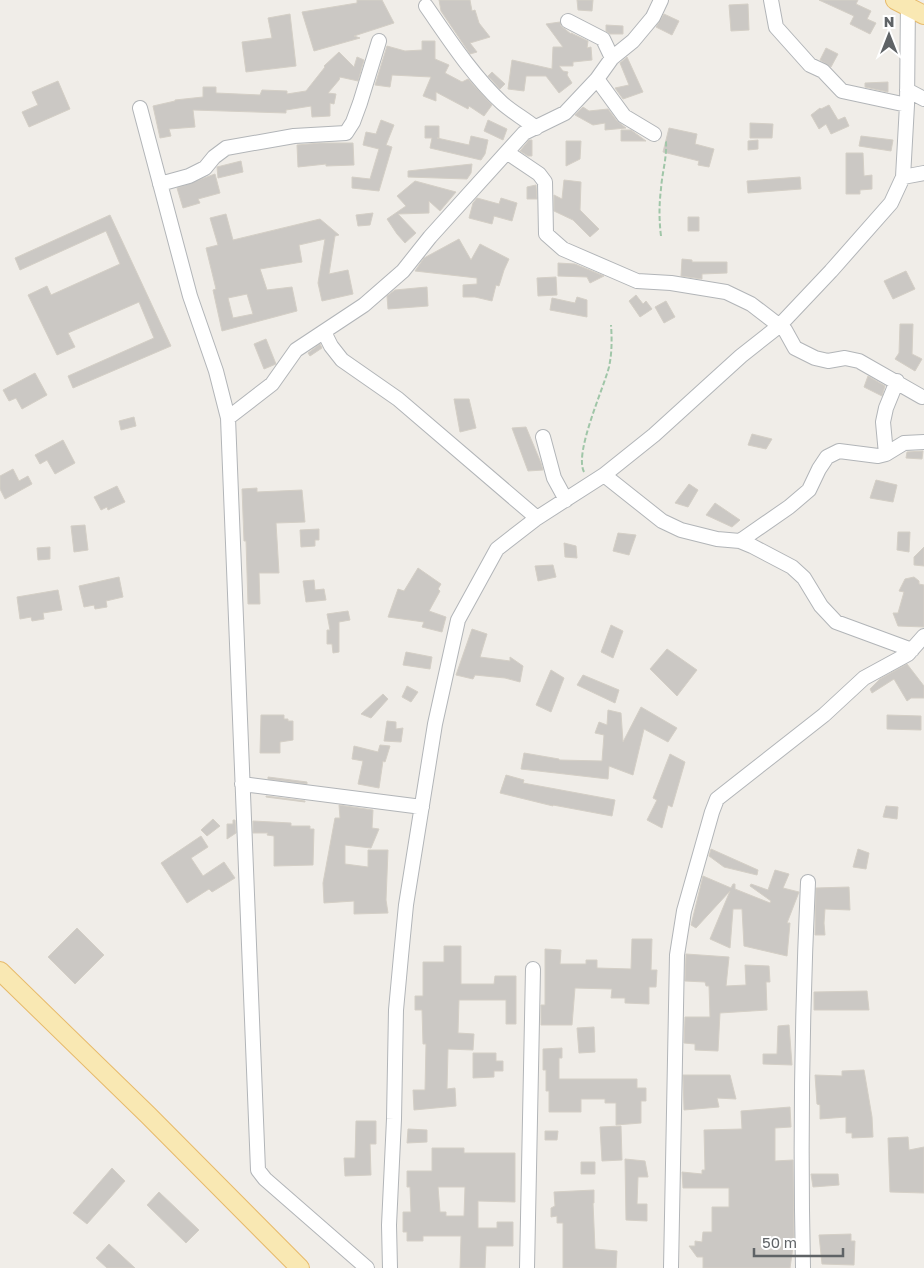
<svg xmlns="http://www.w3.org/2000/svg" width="924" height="1268" viewBox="0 0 924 1268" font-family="'Golos Text',sans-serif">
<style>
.building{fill:#cbc8c4;stroke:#d4cfc6;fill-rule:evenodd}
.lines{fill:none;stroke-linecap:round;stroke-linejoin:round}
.minor-casing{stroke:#b2b5b8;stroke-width:16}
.major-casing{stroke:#e7ba6a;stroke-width:20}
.path{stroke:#a0c6a8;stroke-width:2;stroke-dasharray:5 2.5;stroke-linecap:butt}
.minor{stroke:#fff;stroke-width:14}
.major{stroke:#f9e8b3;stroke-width:18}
</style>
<rect width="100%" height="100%" fill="#f0ede8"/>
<path class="building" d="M357 0H382L394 23 354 36 360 38 314 51 302 12 357 3Z
M439 0H470L472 11 475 10 479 23 490 37 470 43 477 52 470 54 468 51 441 11Z
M577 0H593L592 11 578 10Z
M819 0H858L856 4 871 11 867 19 876 23 870 34 850 24 854 16Z
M748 4 749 30 731 31 729 5Z
M290 14 296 66 246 72 242 42 272 38 268 18Z
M664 14 679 21 672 35 656 27Z
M560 22 561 26 571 34V33L588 41 587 48 591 47 592 60 573 62V66H559L563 71 568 72 567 75 572 83 559 93 546 76H526L524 91 508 89 512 60 552 69 553 47H563L546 24Z
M606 25 623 26V34H610L606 31Z
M422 41H435V59L449 65 445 73 462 82 468 79 492 105 484 116 469 106 468 109 436 92V101L423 96 431 77 392 75 390 87 375 85 387 46 405 51 422 50Z
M826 48 838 54 831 67 820 60Z
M339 52 354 67 357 57 364 60 358 81 340 77 339 80 328 93 336 94 334 104 330 103V116L312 117 311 106 286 110V113L193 110 195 127 169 129 171 136 160 138 153 106 175 101V100L203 97V87H216V93L260 95 262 90 287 91V94L306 91 325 67 324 66Z
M627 57 643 92 623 99 615 88 629 85 620 63Z
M492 72 505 84 500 89 488 76Z
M58 81 70 109 29 127 22 112 38 105 32 92Z
M888 82V92L865 87V83Z
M829 105 838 120 845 117 849 126 831 134 826 124 819 129 811 115 820 108 821 109Z
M583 107 589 111 608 109 617 121 626 128 605 130V123L593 125 575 115Z
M381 120 394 125 386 145 392 147 379 191 352 188V177L370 179 379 149 363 145 366 132 376 134Z
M488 120 507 129 503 140 484 131Z
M750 123 773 124 772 138H750Z
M425 126H439V138H437L469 145 471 136 488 140 485 154 481 160 430 148 432 138H425Z
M669 128 697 134 695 144 714 149 709 167 698 165 699 161 663 152Z
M621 130H631L646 141H621Z
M861 136 893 140 891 151 859 146Z
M529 140H532V156H528L520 151Z
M758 140V149L748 150V141Z
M566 141H581L580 159 566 166Z
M320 143H353L354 165 326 166V164L298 167 297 145Z
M846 153H863L864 176 872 175V189L860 190V194H846Z
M241 161 243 172 218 178 217 167Z
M472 164 471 173 467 179 408 177V171Z
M215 174 220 193 198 199 200 203 183 208 177 188Z
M800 177 801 189 748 193 747 181Z
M564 180 581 182 580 210 599 229 590 237 573 220 554 211V195L562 199Z
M415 181 456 192 440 211 429 201V213L398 214 416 233 405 243 397 234 387 219 406 206 397 196Z
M536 185 537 199H527V187Z
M477 198 499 204 501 198 517 203 512 221 494 216 492 224 469 218 473 203Z
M373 213 370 225 358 226 356 215Z
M226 214 233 240 320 219 339 235 335 236 329 274 348 270 353 294 322 301 318 283 325 239 299 245 302 262 260 269 267 290 292 287 297 311 222 331 213 290 216 289 206 248 218 245 210 218ZM247 294 253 314 233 318 228 298Z
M110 215 171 346 73 388 68 376 154 338 139 302 68 333 75 347 57 355 28 295 47 286 51 295 120 264 106 231 20 270 15 258Z
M688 217H699V231H688Z
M459 239 471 260 480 244 509 259 504 270 499 286 496 285 492 301 475 297H463V285L477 284V278L415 271 424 258Z
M682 259 692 260V262H727V273L702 274V279L681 276Z
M558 263 575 264 604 276 590 283 587 277 558 276Z
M906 271 915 289 893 299 884 281Z
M556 277 557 295 538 296 537 278Z
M427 287 428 306 388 309 387 296 395 290Z
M636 295 643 304 646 301 652 309 640 317 629 301Z
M577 297 587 300V317L550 310 552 298 575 303Z
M666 301 675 317 664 323 655 307Z
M900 324H913L912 354 922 359 915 371 895 359 899 353Z
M266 339 276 364 264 369 254 344Z
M320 344 322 348 310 356 308 353Z
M35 373 47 395 22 409 16 398 9 401 3 390Z
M868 376 885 386 882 396 864 387Z
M454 399H469L476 428 460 432Z
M134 417 136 426 121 430 119 421Z
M526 427 541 463 543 470 528 471 512 428Z
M752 434 772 439 766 449 748 445Z
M63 440 75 463 55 474 47 460 40 464 35 455Z
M923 451 922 459 906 458 907 452Z
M13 469 19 481 28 476 32 484 5 499 0 489V476Z
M876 480 897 485 893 502 870 498Z
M689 484 698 490 688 507 675 503Z
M117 486 125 502 108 510 107 507 101 510 94 497Z
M257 488V492L302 490 305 522 276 523 279 573H259L260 604H248L246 541H244L242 489Z
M715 503 740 520 732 527 706 515Z
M85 525 88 550 74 552 71 526Z
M319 529V540H315V546L301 547 300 530Z
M898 532H910L909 552 897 550Z
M618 533 636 535 629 555 613 551Z
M564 543 576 546 577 558 565 557Z
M50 547V559L38 560 37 548Z
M924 547V566L914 565V557Z
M553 565 556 577 538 581 535 566Z
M418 568 441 584 438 589 440 591 429 611 446 617 442 632 422 627 424 622 388 617 398 589 404 591Z
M119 577 123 597 106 601 107 607 95 609 94 605 84 607 79 586Z
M914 577 919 581V584L924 585V627L898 626 893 613H898L904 592 899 591 905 579Z
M314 580 315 590 324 589 326 600 306 602 303 581Z
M58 590 62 610 43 613 44 619 32 621 31 617 20 619 17 597Z
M348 611 350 620 339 622V652L333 653 332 644H327V630H330L327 614Z
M611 625 623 631 613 658 601 652Z
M472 629 487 634 480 657 510 661V657L523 666 520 682 505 678 475 675 473 679 456 675Z
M667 649 697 670 677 696 650 669Z
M406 652 432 657 430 669 403 665Z
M907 664 924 686V698H911L907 701 894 679 872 693 870 689 880 679Z
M551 670 564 678 551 712 536 705Z
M583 675 619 690 615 703 577 685Z
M407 686 418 692 411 702 402 697Z
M383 694 388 699 371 718 361 714Z
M641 707 677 728 668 742 644 729 633 775 609 766 608 779 521 769 524 753 559 759V760L602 761 604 735 595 733 599 722 607 725 608 710 621 713 623 742Z
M261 715H284V719H288V721H293V740L280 742V753H260Z
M887 715 921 716V730L887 729Z
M387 721 396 722V729L403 728 401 742 384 741Z
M380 745 390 746 385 762 383 761 379 788 358 784 363 761 352 759 354 746 378 752Z
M670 754 685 762 672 807 668 805 662 828 647 820 657 800 653 798Z
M506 775 524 780 523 783 615 800 612 816 553 805V806L500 793Z
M268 777 307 782V784L268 779Z
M266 796 305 801V802L266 797Z
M339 805 373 810 372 828 379 829 371 848 345 845V864L368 867V850H388L386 900 388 913 354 914V901L324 903 323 883 335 818H340Z
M886 806 898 807 897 819 883 817Z
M213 819 220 826 207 836 201 830Z
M233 820H235L236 833 227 839V824H233Z
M253 821 291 823V826H310V829H314L313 865 274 866V836L267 835 268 833H253Z
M201 836 208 847 191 858 203 876 224 862 235 878 212 892 209 889 187 903 161 863Z
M711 849 758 870 757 875 724 867 709 856Z
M858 849 869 853 866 869 853 867Z
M775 870 789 874 783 888 799 892 787 923H790L787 956 744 946 742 909H733L730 948 710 939 730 891 696 928 691 925 703 876 731 888 733 884H735V889L770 903 771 901 750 886 751 884 768 890Z
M849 887 850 910 825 909 824 923 825 935H815L816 888Z
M77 928 104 955 75 984 48 957Z
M632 939H652L651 970H657L656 987H649V1004L625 1003V998H611L612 989 575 988 572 1025H541V1005H545V949L561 950 560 964H586V960H597V968L631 969Z
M444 946H461V984H494L495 976H516V1024H506V1000H459L458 1033 474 1034 473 1050 448 1049 447 1089 455 1088 456 1106 414 1110 413 1090H425L426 1044H423L422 1010H415V996H423V962H444Z
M686 954 729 957 726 986 746 985 745 965 769 966 770 982H766L767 1010 720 1013 718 1051 695 1050V1044L684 1043 685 1017H710L709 986H706L705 982 685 981Z
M867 991 869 1010H814V992Z
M789 1025 792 1065 763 1064V1054H777L778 1026Z
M594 1027 595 1052 579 1053 577 1028Z
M562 1048V1058H559V1079H637V1088H646V1101H641V1123L616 1125V1103H605V1099H581V1112H549V1091H546V1070H543V1049Z
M473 1053H496V1061H503V1071H494V1077L473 1078Z
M864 1070 872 1117 873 1137 852 1138V1133H846V1117L820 1119V1105L817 1104 815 1075 842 1076V1071Z
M683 1075H730L736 1099 717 1098 719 1107 684 1110Z
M790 1107 791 1127 775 1128V1161L793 1160 794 1240 790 1268H703V1257H697L689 1246H695V1241L702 1242 703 1232H712V1207H729V1188H683L682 1172 702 1174V1170H705L704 1130 742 1129 741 1111Z
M356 1121H376V1144H370L371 1175 345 1176 344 1158H355Z
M621 1126 622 1160 602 1161 600 1127Z
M408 1129 427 1130V1142L407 1143Z
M545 1131H558L557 1140H545Z
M908 1137 909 1150 924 1147V1193L890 1192 888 1138Z
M432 1148H464V1153H515V1202L478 1201V1228H497V1222H513V1246H486L485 1268H460L461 1236H423V1241H407V1232H403V1212H411L410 1187H407V1171H432ZM438 1187H465L464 1216H446V1212H440Z
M625 1159 645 1161 648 1177H638L637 1204H647V1221L626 1220Z
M581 1162H595V1174H581Z
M112 1168 125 1181 87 1224 73 1213Z
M811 1174H838L839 1185 813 1187Z
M594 1190V1203H593L595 1249 617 1251 616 1268H563V1223H557V1216L551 1217V1208L555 1206 554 1192Z
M159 1192 199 1230 186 1243 147 1205Z
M851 1234V1241H855L854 1265 822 1264 819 1235Z
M109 1244 135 1268H107L96 1258Z"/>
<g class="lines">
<defs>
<path id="minor" d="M771 0 776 27 810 65 823 71 842 91 907 105
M426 6C449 39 472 75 502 103 512 112 525 119 536 128
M568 21 603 39 612 58
M597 79 624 116 654 134
M907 90 924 99
M140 108 190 296 216 371 228 418 258 1170 265 1179 367 1268
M508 153 539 174 545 182 546 234 563 249 637 281 671 283 726 292 751 304 785 330 795 348 815 358 828 361 845 358 859 361 922 397
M903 177 924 173
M160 184 189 176 205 168 214 157 226 148 294 136 346 133 353 122 360 103 379 41
M324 332 331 346 342 360 398 399 537 518
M228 418 272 384 296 350 364 305 403 271 430 237 524 133 565 113 597 79 612 58 633 41 653 17 661 0
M543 437 554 478 566 500
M886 454 883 422 886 408 897 381
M604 475 662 521 681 530 717 539 740 541 752 546 792 567 804 578 821 606 836 622 912 650
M740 541 789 507 809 490 819 469 827 457 839 451 878 456 886 454 904 443 924 442
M242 784 422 807
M390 1268 389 1225 394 1119 396 1010 401 956 406 905 435 724 458 620 497 549 537 518 604 475 654 435 741 356 779 326 831 271 891 203 903 177 907 105 908 0
M527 1268 533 969
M671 1268 677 955 684 911 712 812 717 799 824 715 864 678 908 654 924 636
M803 1268C800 1138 802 1012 808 882"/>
<path id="major" d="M895 0 924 15
M0 971 148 1115 300 1268"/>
</defs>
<use href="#minor" class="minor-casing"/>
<use href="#major" class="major-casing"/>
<path class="path" d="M661 236C659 220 659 205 661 189 662 173 667 158 666 142L664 140
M584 472C574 453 603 390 609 367 612 353 612 339 611 325"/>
<use href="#minor" class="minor"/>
<use href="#major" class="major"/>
</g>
<g transform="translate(889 35)" stroke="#ffffff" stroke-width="4" paint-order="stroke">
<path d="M0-4L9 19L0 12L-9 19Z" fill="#5f6366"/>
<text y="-8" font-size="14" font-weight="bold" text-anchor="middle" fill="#5f6366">N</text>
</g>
<path d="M754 1248v8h89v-8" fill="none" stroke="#5f6366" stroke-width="2.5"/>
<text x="762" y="1248" font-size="15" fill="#5f6366" stroke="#ffffff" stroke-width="4" paint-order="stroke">50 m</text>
</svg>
